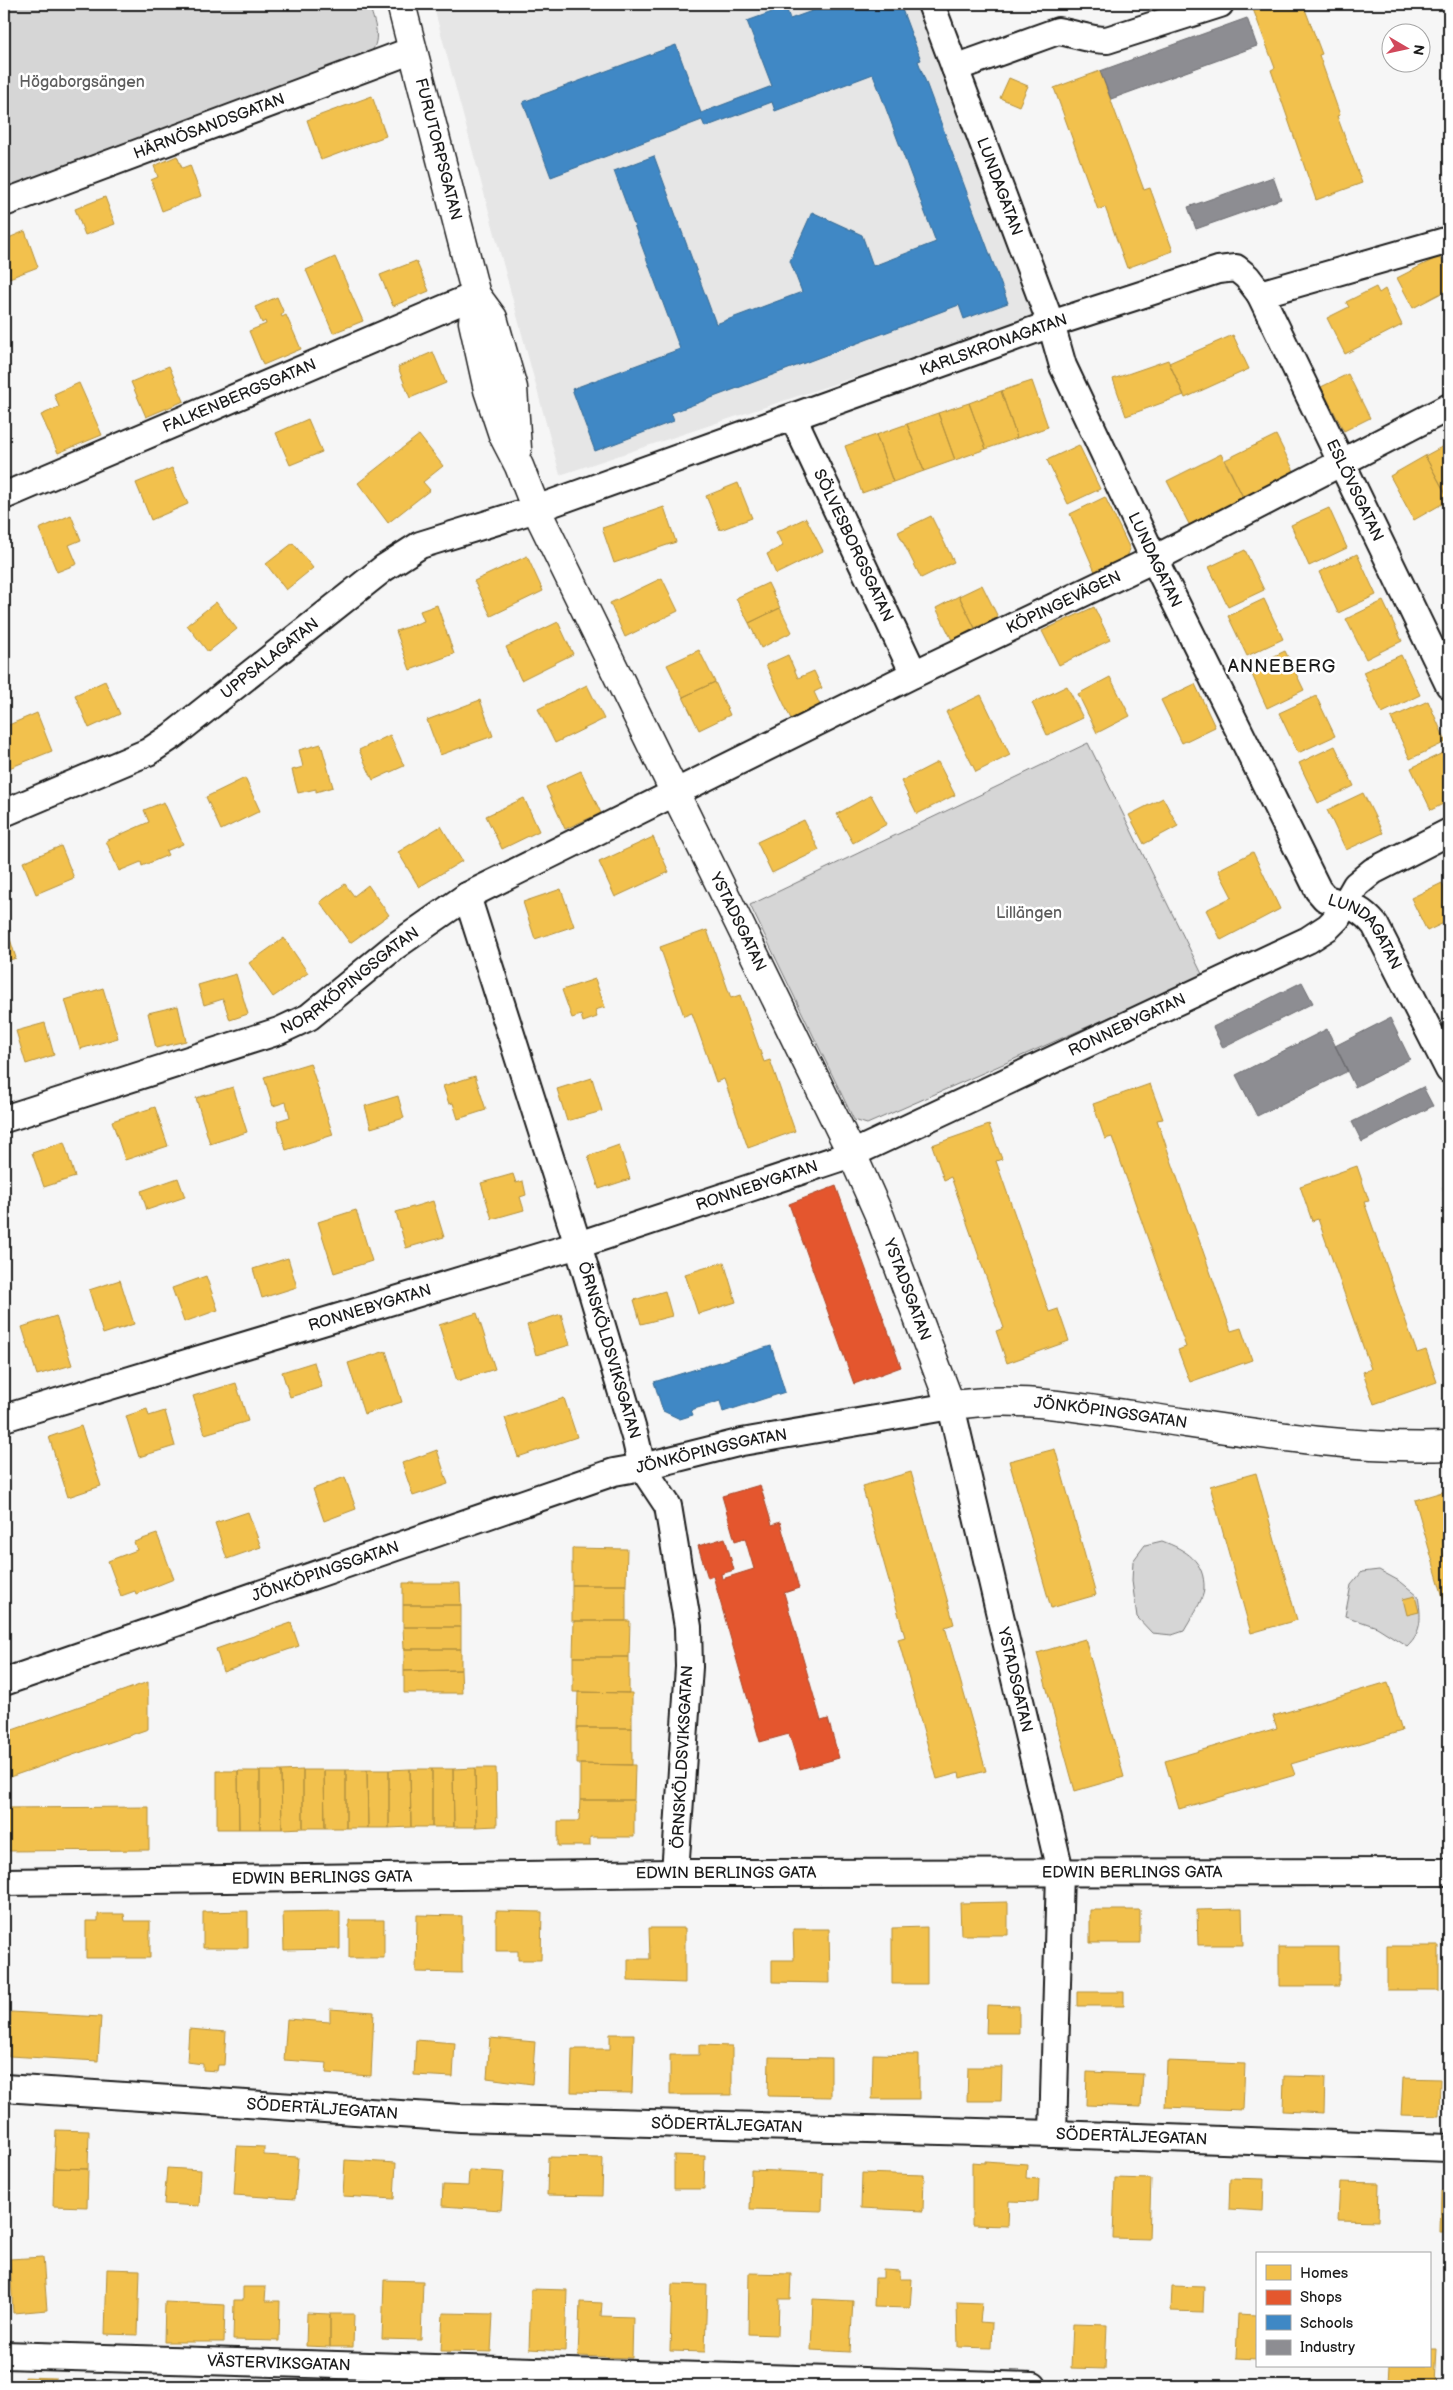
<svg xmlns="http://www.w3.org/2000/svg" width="1453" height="2390" viewBox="0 0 1453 2390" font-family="'Balsamiq Sans',sans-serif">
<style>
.built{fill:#e6e6e6}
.green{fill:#d6d6d6;stroke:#797979}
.homes{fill:#f2c14e;stroke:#b2903f}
.shops{fill:#e4572e;stroke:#a84529}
.schools{fill:#3f88c5;stroke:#346892}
.industry{fill:#8d8d92;stroke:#6b6b6f}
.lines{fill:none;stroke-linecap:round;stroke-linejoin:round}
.street-casing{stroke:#1c1c1c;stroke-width:30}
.secondary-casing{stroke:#1c1c1c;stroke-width:31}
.street{stroke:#fff;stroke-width:26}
.secondary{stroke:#fff;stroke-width:28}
.labels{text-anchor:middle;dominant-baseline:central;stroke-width:5;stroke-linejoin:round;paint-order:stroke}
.park-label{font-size:16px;fill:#5d5d5d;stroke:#fff}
.street-label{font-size:16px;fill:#1c1c1c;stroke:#fff}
.neighbourhood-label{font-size:18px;letter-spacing:1px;fill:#1c1c1c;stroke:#fff}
</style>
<rect width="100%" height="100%" fill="#f6f6f6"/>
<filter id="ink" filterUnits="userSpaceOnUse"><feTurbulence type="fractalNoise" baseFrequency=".02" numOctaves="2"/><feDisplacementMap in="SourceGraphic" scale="10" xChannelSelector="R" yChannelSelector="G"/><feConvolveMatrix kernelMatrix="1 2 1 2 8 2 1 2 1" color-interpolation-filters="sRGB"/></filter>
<g filter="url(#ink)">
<path class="built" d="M433 4H917L1036 317 560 475Z
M1449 1183V1208L1441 1187Z"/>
<path class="green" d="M4 4H369C374 22 384 42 367 56L4 193Z
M1088 743 1203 976 867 1124 854 1120 750 905Z
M1162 1541C1186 1550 1205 1561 1204 1589 1204 1599 1189 1622 1184 1631L1172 1635 1152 1633 1137 1617 1132 1581 1133 1561 1145 1545Z
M1379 1570 1401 1582 1418 1596C1421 1616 1423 1631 1407 1646L1377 1627 1345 1616 1351 1585 1362 1572Z"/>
<path class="homes" d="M1254 4H1303L1322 54 1319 55 1340 115 1337 116 1362 183 1316 200 1271 70 1275 68 1253 9 1256 8Z
M1100 71 1144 190 1150 188 1173 251 1127 268 1105 207 1098 210 1054 88Z
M1009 78 1028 86 1019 106 1000 98Z
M372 96 386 136 321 160 307 120Z
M177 156 182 168 190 165 201 196 162 211 151 180 158 177 154 166Z
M1449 181V200H1446Z
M105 197 115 224 85 235 75 209Z
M25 231 38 267 4 280V240Z
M1440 256 1449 275V289L1413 308 1397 278Z
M335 257 363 321 333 333 306 270Z
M416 261 429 291 393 306 380 275Z
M1376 287 1379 293 1385 289 1402 325 1345 354 1327 318 1349 307 1346 302Z
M277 297 284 313 281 315 282 317 286 315 301 349 263 365 249 331 266 324 265 321 262 323 255 307Z
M1233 335 1249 369 1185 398 1169 363Z
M433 352 446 383 410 398 398 367Z
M1168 360 1184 395 1126 416 1113 379Z
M169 366 184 401 146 417 131 382Z
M1348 374 1370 418 1344 431 1321 387Z
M1032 381 1048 427 1017 438 1001 391Z
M79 383 102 435 58 453 41 415 59 407 54 394Z
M1001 391 1017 438 986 449 969 403Z
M969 403 986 449 955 460 938 413Z
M938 413 955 460 924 471 907 424Z
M308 419 322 452 290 465 276 433Z
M907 424 924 471 893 482 876 435Z
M419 435 443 466 423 482 430 490 388 523 358 483Z
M876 435 893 482 862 493 845 446Z
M1276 435 1295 473 1244 499 1225 460Z
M1449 443V499L1425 456Z
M1079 445 1100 489 1068 504 1047 460Z
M1221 454 1244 499 1190 526 1167 481Z
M1425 456 1449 500 1414 520 1390 476Z
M4 462 9 473 4 475Z
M172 468 188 504 151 520 136 483Z
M738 483 752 518 720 530 706 496Z
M1105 497 1130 549 1126 560 1096 574 1070 514Z
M664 507 676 542 614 563 602 528Z
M1329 508 1347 548 1309 566 1291 525Z
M71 515 81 540 69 545 77 564 57 572 39 529Z
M931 516 954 562 921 578 898 532Z
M806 518 823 551 776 574 767 554 783 546 776 532Z
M293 543 313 568 286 590 266 564Z
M1245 550 1264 590 1228 607 1209 567Z
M1357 554 1376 595 1338 613 1319 572Z
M527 556 543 591 491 616 474 581Z
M662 578 678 611 625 637 610 603Z
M768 583 780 608 749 623 736 598Z
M982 585 998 617 975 628 959 596Z
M959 596 975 628 952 640 936 608Z
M1264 599 1283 639 1247 656 1228 616Z
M1383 601 1402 641 1366 659 1346 619Z
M216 602 237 629 208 652 187 625Z
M437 605 454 654 410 670 396 631 424 621 420 611Z
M1094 607 1110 640 1059 665 1042 631Z
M780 608 792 632 761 648 749 623Z
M558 622 573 654 521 680 506 647Z
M699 650 715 682 683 697 667 665Z
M1285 651 1304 690 1267 708 1249 668Z
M788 655 798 678 814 671 822 688 814 692 820 705 791 719 766 665Z
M1401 655 1420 695 1382 713 1363 672Z
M1110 677 1130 716 1097 733 1078 694Z
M105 681 120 714 89 728 75 695Z
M715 682 730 715 699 730 683 697Z
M1195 684 1215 727 1182 743 1161 700Z
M587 685 604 719 555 743 538 709Z
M1067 686 1083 718 1047 735 1032 703Z
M981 695 1010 755 976 772 946 712Z
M1316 696 1335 736 1298 753 1279 713Z
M480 700 493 736 440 755 427 720Z
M1428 701 1446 742 1410 759 1391 718Z
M37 713 52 751 4 770V727Z
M390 735 404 766 373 780 359 750Z
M321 744 333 787 316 792V789L298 793 292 770 303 767 299 750Z
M1335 746 1354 786 1318 803 1299 763Z
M1447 751 1449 755V801L1431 810 1411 768Z
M938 762 955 795 917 814 901 781Z
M581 771 601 813 565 829 546 787Z
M245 778 260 811 221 830 206 797Z
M1363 793 1383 833 1346 850 1327 810Z
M871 795 887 824 853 843 837 814Z
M524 798 539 831 502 849 486 816Z
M1163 798 1178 826 1144 844 1129 815Z
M164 802 183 844 166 851 168 855 142 866 141 862 119 871 106 841 149 822 144 810Z
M804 820 819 850 772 873 757 842Z
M441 826 462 861 419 887 398 852Z
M653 837 669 872 615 897 599 862Z
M61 846 74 878 36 894 23 862Z
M1253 852 1280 909 1221 940 1206 910 1232 897 1218 870Z
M1442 883 1447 893 1449 892V924L1448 921 1427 931 1411 898Z
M345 884 354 896 368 885 389 915 350 943 320 902Z
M561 889 574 926 535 939 523 902Z
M4 920 16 958 4 962Z
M707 930 731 998 740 995 764 1062 770 1060 795 1131 748 1148 724 1079 716 1082 692 1013 684 1016 660 947Z
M284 938 308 973 273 997 249 963Z
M236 974 248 1014 230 1020 223 999 204 1005 198 985Z
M595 979 605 1007 595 1010 597 1017 583 1022 581 1015 572 1018 562 990Z
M103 988 118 1038 80 1049 65 1000Z
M178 1006 186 1041 156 1048 148 1013Z
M45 1023 54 1055 26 1064 16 1031Z
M310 1063 333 1135 286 1150 277 1121 290 1117 286 1102 273 1106 264 1077Z
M475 1076 486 1110 458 1119 453 1103 449 1104 443 1086Z
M592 1078 602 1111 567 1121 557 1089Z
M1150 1084 1163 1119 1157 1120 1231 1331 1241 1328 1252 1360 1190 1382 1178 1350 1186 1347 1112 1137 1105 1139 1093 1104Z
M233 1087 247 1132 210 1144 196 1098Z
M398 1096 404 1118 371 1128 365 1106Z
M155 1107 168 1146 125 1160 112 1121Z
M989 1125 1002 1159 996 1161 1049 1312 1058 1309 1069 1341 1007 1363 996 1331 1004 1328 951 1177 944 1180 932 1145Z
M64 1142 75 1177 44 1187 32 1153Z
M619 1145 630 1179 599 1189 588 1156Z
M1357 1166 1369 1201 1364 1202 1417 1353 1426 1350 1437 1382 1374 1404 1363 1372 1371 1369 1318 1219 1312 1221 1300 1186Z
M513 1174 516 1183 523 1181 526 1195 520 1197 524 1210 492 1219 481 1183Z
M178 1178 185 1197 147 1210 141 1191Z
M433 1201 444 1237 406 1248 396 1212Z
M356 1210 372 1261 334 1273 318 1222Z
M288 1258 297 1287 262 1298 253 1269Z
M724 1262 736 1302 698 1314 685 1274Z
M206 1276 218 1310 184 1322 172 1288Z
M120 1280 134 1324 103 1334 89 1290Z
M665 1291 672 1316 641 1324 634 1300Z
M477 1313 495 1369 457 1381 439 1325Z
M561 1314 570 1345 536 1355 527 1325Z
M56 1316 72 1365 37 1375 22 1327Z
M386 1351 402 1402 364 1414 348 1363Z
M314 1362 322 1387 290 1397 282 1372Z
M236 1383 248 1421 205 1434 193 1396Z
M564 1398 577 1437 518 1457 505 1418Z
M147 1409 149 1416 165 1411 175 1446 139 1457 126 1416Z
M81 1426 101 1486 68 1497 49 1437Z
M1055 1449 1096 1595 1051 1608 1009 1461Z
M437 1450 448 1484 413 1496 402 1463Z
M911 1472 954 1624 945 1627 986 1771 960 1778 959 1773 937 1779 898 1639 905 1637 862 1486Z
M1256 1473 1297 1620 1251 1633 1210 1486Z
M345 1477 356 1509 324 1521 313 1489Z
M1449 1490V1618L1415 1500Z
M248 1512 261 1547 227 1559 215 1523Z
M157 1534 174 1579 136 1594 135 1591 121 1596 108 1561 137 1550 134 1542Z
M572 1548 627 1549 626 1585H572Z
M403 1583H460L461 1605H403Z
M572 1585H626V1621H572Z
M1415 1596 1419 1612 1407 1615 1403 1599Z
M403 1605H461V1627H403Z
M574 1621H630L629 1657H573Z
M291 1623 299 1646 223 1672 216 1649Z
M403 1627H461V1649H404Z
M1085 1639 1124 1777 1075 1791 1037 1653Z
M404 1649H461V1670L404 1671Z
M573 1657H629V1693L573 1692Z
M461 1670 462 1693H404V1671Z
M148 1682V1729L4 1779V1733Z
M1388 1682 1402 1731 1291 1764 1295 1775 1179 1809 1165 1761 1277 1728 1273 1716Z
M578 1692 632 1693V1728H577Z
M577 1728H632V1765L577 1764Z
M580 1764 635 1765 634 1800H580Z
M475 1768 476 1827H454L453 1769Z
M475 1768H496L497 1826 476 1827Z
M410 1769 411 1827 389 1828V1770Z
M410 1769H432V1827H411Z
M432 1769H453L454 1827H432Z
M303 1770V1828L282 1829 281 1771Z
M303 1770H324L325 1828H303Z
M324 1770H346V1828H325Z
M346 1770H367L368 1828H346Z
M367 1770H389V1828H368Z
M217 1771H238L239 1829H217Z
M238 1771H260V1829H239Z
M260 1771H281L282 1829H260Z
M580 1800H634V1837H590V1846H558V1821H579Z
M149 1807V1850L4 1851V1808Z
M1008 1902V1935H961L960 1903Z
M1242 1909 1243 1945H1198L1197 1910Z
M1090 1910H1140V1943H1090Z
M248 1911V1948H203V1912Z
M340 1911V1949L284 1950 283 1912Z
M496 1911 542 1912 541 1960H518V1951H496Z
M98 1914H124L125 1921H150V1958H86V1921H98Z
M417 1915 462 1916V1973L416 1972Z
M349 1920H384V1958H349Z
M927 1927V1984H892V1928Z
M649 1928H685V1983L628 1981V1959H650Z
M793 1929H829L830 1983 772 1982V1960H794Z
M1387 1946H1439V1990H1387Z
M1279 1947H1339V1986H1279Z
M1077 1992H1124V2006H1077Z
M987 2005 1019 2006V2033H986Z
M330 2009 374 2012 371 2076 326 2073 327 2063 284 2060 287 2019 330 2022Z
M11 2012 101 2017 98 2061 9 2056Z
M189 2029 226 2032 224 2065H218L217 2071 203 2070V2064L187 2062Z
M610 2034H634L632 2093 571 2092 572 2049H610Z
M490 2038 535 2042 532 2084 487 2078Z
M416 2040 455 2043 453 2077 414 2075Z
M699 2045 732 2046V2095H670V2055H699Z
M873 2054 919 2055V2099H872Z
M769 2057 831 2058V2097L768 2096Z
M1167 2061 1245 2064 1243 2110 1165 2107Z
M968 2067H1002L1001 2101H967Z
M1087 2072 1143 2074 1141 2107 1086 2105Z
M1284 2076 1325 2077 1324 2113 1283 2111Z
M1403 2078 1440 2079 1439 2116 1401 2115Z
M56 2130 89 2131 88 2169 54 2168Z
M237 2146 264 2147V2155L298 2157 295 2199 234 2195Z
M674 2155 705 2156 704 2189H674Z
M548 2157 603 2158 602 2196 547 2195Z
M345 2160 396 2163 394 2199 343 2196Z
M985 2161 1027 2164 1026 2178 1039 2179 1038 2202 1009 2201 1008 2226 972 2225V2162L985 2163Z
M54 2168 88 2169 87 2207 53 2206Z
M167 2168 201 2170 199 2206 164 2204Z
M469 2170 504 2172 501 2210 442 2206 443 2185 468 2186Z
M751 2170 823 2173 822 2211 750 2209Z
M862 2173 924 2175 923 2211 861 2208Z
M1115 2178 1151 2179 1149 2239 1113 2238Z
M1230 2178 1264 2179 1263 2211 1229 2209Z
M1340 2182 1379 2183 1378 2221 1338 2220Z
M1441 2191H1449V2232H1440Z
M43 2257 47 2310 13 2313 10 2259Z
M107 2269 140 2270 138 2335 105 2334Z
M883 2270 900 2271V2279H912L910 2308 874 2307 875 2278H883Z
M749 2273 791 2274 790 2299H779L778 2335 748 2334Z
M384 2280 423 2281 421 2340 382 2339Z
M672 2284 707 2285 705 2352 670 2351Z
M1172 2286 1204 2287 1203 2312 1171 2311Z
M243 2287H266L265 2301H280L279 2341 233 2340 234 2300H243Z
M531 2289 567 2290 565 2351 529 2349Z
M813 2299 853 2301 850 2352 811 2350Z
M165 2302 225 2305 224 2342H164Z
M580 2302 602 2303 601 2316 633 2317 632 2358 578 2356Z
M957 2302 982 2303 980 2322 992 2323 991 2348 958 2347Z
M307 2313 330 2314V2347L306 2346Z
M443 2313 493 2314 491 2352 441 2351Z
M330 2314H354L353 2347H330Z
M1238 2314 1257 2315V2359L1236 2358Z
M1073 2324 1107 2325 1105 2369 1071 2368Z
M1429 2349H1437L1435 2384 1389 2382 1390 2366H1429Z
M25 2377 56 2378 55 2386H25Z"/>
<path class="shops" d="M836 1186 901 1367 854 1384 789 1204Z
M760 1485 772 1525 780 1522 799 1588 784 1593 821 1721 828 1719 839 1758 800 1769 789 1734 760 1742 713 1576 708 1578 698 1546 725 1538 734 1570 721 1574 722 1579 754 1569 745 1538 735 1541 722 1496Z"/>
<path class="schools" d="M831 4H900L921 60 918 61 1008 303 964 319 959 305 671 413 674 421 595 451 572 389 680 349 614 171 654 156 716 324 802 292 790 261 812 212 862 235 873 266 936 242 873 74 775 111 772 102 705 127 702 120 551 177 523 102 676 45 701 113 772 86 747 21 786 7 790 19Z
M771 1346 785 1392 723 1412 720 1401 691 1410 693 1415 680 1419 663 1411 654 1382Z"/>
<path class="industry" d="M1247 18 1257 46 1111 99 1100 71Z
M1273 177 1281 199 1196 229 1188 207Z
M1302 982 1313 1003 1223 1048 1213 1027Z
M1390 1018 1410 1059 1355 1087 1335 1046Z
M1327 1029 1348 1071 1257 1116 1236 1075Z
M1423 1087 1433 1106 1362 1142 1352 1122Z"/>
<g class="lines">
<defs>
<g id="street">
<path id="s1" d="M931 4 1051 324 1063 366 1154 559 1318 890 1325 898C1348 907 1357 904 1375 925L1449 1070"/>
<path d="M955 68 1058 31C1077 34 1088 40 1107 40L1220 4"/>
<path id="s2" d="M4 203 413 50"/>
<path id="s3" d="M1260 294 1449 685"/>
<path id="s4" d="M793 417 914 674"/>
<path id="s5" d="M4 496 476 295"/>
<path id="s6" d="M4 813 148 752 172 736 384 568 420 545 536 509 1051 324 1218 270 1236 268 1247 277 1260 294 1449 240"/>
<path id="s7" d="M467 896 578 1245 635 1437 642 1467 668 1506 688 1627 689 1667 675 1873"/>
<path id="s8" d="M4 1119 279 1031 309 1017 394 947 467 896 914 674 1154 559 1449 407"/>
<path id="s9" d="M4 1418 578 1245 852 1154 1308 940 1328 927 1337 918 1356 885 1373 871 1449 832"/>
<path id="s10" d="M4 1682 614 1472 642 1467 742 1442 951 1406 1060 1871 1053 2134"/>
<path id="s11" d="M4 1882 675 1873 1449 1872"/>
<path id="s12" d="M4 2088 461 2118 1053 2134 1449 2148"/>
<path id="s13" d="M4 2355 1033 2386"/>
</g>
<g id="secondary">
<path id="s14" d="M401 4 476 295 493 318 513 388 517 449"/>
<path id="s15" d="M476 295 473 322 488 390 503 435 519 466 536 509 852 1154 880 1217 951 1406C1012 1395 1071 1407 1132 1415 1237 1430 1343 1450 1449 1446"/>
</g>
</defs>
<use href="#street" class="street-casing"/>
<use href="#secondary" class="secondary-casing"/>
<use href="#street" class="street"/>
<use href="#secondary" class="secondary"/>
</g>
</g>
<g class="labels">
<g class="park-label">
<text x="82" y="82">Högaborgsängen</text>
<text x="1029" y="913">Lillängen</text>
</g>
<g class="street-label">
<text stroke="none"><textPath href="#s2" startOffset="219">HÄRNÖSANDSGATAN</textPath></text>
<text stroke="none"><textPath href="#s14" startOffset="150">FURUTORPSGATAN</textPath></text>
<text stroke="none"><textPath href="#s1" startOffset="195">LUNDAGATAN</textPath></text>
<text stroke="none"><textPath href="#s6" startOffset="1106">KARLSKRONAGATAN</textPath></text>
<text stroke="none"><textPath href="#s5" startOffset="256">FALKENBERGSGATAN</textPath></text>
<text stroke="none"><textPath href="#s3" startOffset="218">ESLÖVSGATAN</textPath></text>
<text stroke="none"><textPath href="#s4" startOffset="142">SÖLVESBORGSGATAN</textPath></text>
<text stroke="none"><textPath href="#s1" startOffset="600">LUNDAGATAN</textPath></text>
<text stroke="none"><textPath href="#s8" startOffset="1186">KÖPINGEVÄGEN</textPath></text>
<text stroke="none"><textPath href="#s6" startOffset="310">UPPSALAGATAN</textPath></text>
<text stroke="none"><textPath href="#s15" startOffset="685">YSTADSGATAN</textPath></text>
<text stroke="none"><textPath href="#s1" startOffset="1034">LUNDAGATAN</textPath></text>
<text stroke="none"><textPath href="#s8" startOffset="376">NORRKÖPINGSGATAN</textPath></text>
<text stroke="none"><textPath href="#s9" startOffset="1192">RONNEBYGATAN</textPath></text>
<text stroke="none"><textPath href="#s9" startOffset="788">RONNEBYGATAN</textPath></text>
<text stroke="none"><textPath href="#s15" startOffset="1090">YSTADSGATAN</textPath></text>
<text stroke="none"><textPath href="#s9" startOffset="382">RONNEBYGATAN</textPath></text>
<text stroke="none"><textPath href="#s7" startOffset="476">ÖRNSKÖLDSVIKSGATAN</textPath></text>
<text stroke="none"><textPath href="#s15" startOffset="1375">JÖNKÖPINGSGATAN</textPath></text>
<text stroke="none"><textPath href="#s10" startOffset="745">JÖNKÖPINGSGATAN</textPath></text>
<text stroke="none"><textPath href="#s10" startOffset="340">JÖNKÖPINGSGATAN</textPath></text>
<text stroke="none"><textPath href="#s10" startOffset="1270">YSTADSGATAN</textPath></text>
<text transform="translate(683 1757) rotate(-87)">ÖRNSKÖLDSVIKSGATAN</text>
<text stroke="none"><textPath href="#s11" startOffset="1128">EDWIN BERLINGS GATA</textPath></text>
<text stroke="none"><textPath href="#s11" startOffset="722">EDWIN BERLINGS GATA</textPath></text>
<text stroke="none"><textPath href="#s11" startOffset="318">EDWIN BERLINGS GATA</textPath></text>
<text stroke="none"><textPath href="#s12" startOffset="319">SÖDERTÄLJEGATAN</textPath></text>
<text stroke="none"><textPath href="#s12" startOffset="724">SÖDERTÄLJEGATAN</textPath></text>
<text stroke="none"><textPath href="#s12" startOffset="1129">SÖDERTÄLJEGATAN</textPath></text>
<text stroke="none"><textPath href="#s13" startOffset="275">VÄSTERVIKSGATAN</textPath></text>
</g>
<g class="neighbourhood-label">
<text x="1282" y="666">ANNEBERG</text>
</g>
</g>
<rect width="1453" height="2390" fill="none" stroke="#fff" stroke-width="20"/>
<rect x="10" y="10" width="1433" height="2370" fill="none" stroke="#1c1c1c" stroke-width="2" filter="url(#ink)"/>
<rect x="1256" y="2252" width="175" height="115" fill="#ffffff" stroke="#a4a4a4"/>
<rect x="1266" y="2265" width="25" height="15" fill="#f2c14e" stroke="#a4a4a4"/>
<text x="1300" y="2278" font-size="15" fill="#1c1c1c">Homes</text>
<rect x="1266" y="2290" width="25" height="15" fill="#e4572e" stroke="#a4a4a4"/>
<text x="1300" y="2302" font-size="15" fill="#1c1c1c">Shops</text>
<rect x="1266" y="2315" width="25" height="15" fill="#3f88c5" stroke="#a4a4a4"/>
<text x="1300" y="2328" font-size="15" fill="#1c1c1c">Schools</text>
<rect x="1266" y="2340" width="25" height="15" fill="#8d8d92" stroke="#a4a4a4"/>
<text x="1300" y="2352" font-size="15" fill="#1c1c1c">Industry</text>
<g transform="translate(1406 48) rotate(99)"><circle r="24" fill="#ffffff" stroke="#a4a4a4"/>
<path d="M0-4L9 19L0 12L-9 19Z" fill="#d1495b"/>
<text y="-8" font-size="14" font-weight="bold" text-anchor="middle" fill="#1c1c1c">N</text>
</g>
</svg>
